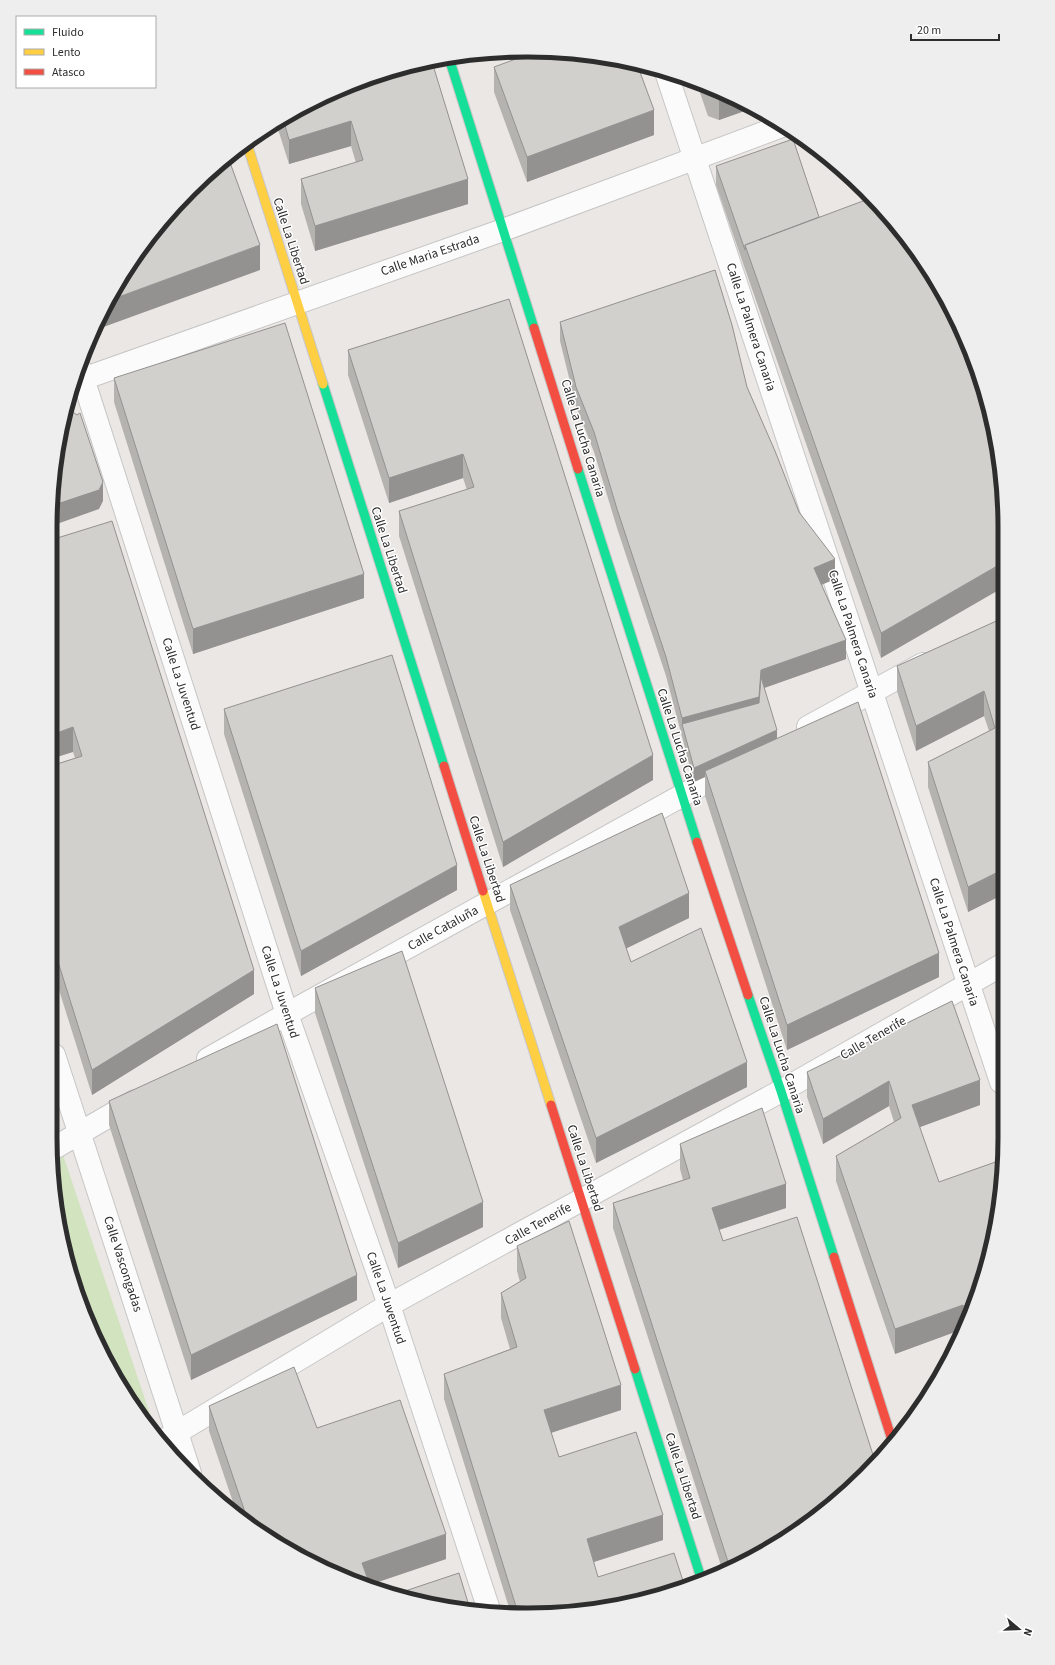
<svg xmlns="http://www.w3.org/2000/svg" width="1055" height="1665" viewBox="0 0 1055 1665" font-family="'Source Sans 3',sans-serif">
<style>
.green{fill:#d1e4bf}
.lines{fill:none;stroke-linecap:round;stroke-linejoin:round}
.street-casing{stroke:#c7c6c6;stroke-width:24}
.fast-casing{stroke:#c7c6c6;stroke-width:11}
.slow-casing{stroke:#c7c6c6;stroke-width:11}
.jam-casing{stroke:#c7c6c6;stroke-width:11}
.street{stroke:#fcfbfb;stroke-width:22}
.fast{stroke:#16e098;stroke-width:9}
.slow{stroke:#ffcf43;stroke-width:9}
.jam{stroke:#f24e42;stroke-width:9}
.wall{fill:#b5b3b0}
.shaded-wall{fill:#939290}
.building{fill:#d2d0cd;stroke:#939290}
.labels{text-anchor:middle;dominant-baseline:central;stroke-width:3;stroke-linejoin:round;paint-order:stroke}
.street-label{font-size:13px;fill:#2d2d2d;stroke:#fff}
.rim{fill:none;stroke:#2d2d2d;stroke-width:5}
</style>
<rect width="100%" height="100%" fill="#ebe7e4"/>
<path class="green" d="M54 1128 154 1426 150 1428 131 1403 75 1291 54 1200Z"/>
<g class="lines">
<defs>
<path id="street" d="M666 72 1001 1082
M80 369 287 1014 389 1305 490 1613
M77 381 503 230 782 126
M808 727 923 664
M54 1055 190 1473
M208 1059 287 1014 730 769
M54 1148 135 1101
M161 1442 389 1305 781 1091 1002 965"/>
<path id="fast" d="M449 58 534 328
M323 384 444 766
M578 469 697 842
M748 995 781 1091 834 1257
M635 1369 702 1581"/>
<path id="slow" d="M247 144 323 384
M483 891 551 1105"/>
<path id="jam" d="M534 328 578 469
M444 766 483 891
M697 842 748 995
M551 1105 635 1369
M834 1257 893 1443"/>
</defs>
<use href="#street" class="street-casing"/>
<use href="#fast" class="fast-casing"/>
<use href="#slow" class="slow-casing"/>
<use href="#jam" class="jam-casing"/>
<use href="#street" class="street"/>
<use href="#fast" class="fast"/>
<use href="#slow" class="slow"/>
<use href="#jam" class="jam"/>
</g>
<path class="wall" d="M494 67 654 135 527 182 494 92Z
M374 75 468 204 315 251 301 204V179L356 163 351 146 289 164 276 123 289 114Z
M697 84 739 99 753 108 719 120 708 116Z
M716 166 819 217 887 213 881 658 745 269 716 185Z
M509 299 653 780 503 867 399 536V511L467 490 463 478 389 503 348 375V350Z
M560 322 747 387 799 512 835 579 821 585 846 659 764 688 777 739 939 977 787 1050 705 796V777L694 782 666 676 617 528 594 452 576 406 560 341Z
M114 378 364 598 193 654 114 402Z
M54 539 254 994 92 1095 54 974V765L75 758 73 752Z
M1003 618 1002 895 968 912 928 787V762L989 731 984 716 916 751 897 691V666Z
M224 709 457 890 301 976 224 734Z
M510 885 689 918 626 948 631 962 747 1087 596 1163 510 910Z
M315 988 483 1227 398 1268 315 1013Z
M952 1001 980 1105 920 1127 969 1320 963 1329 895 1354 836 1181V1156L894 1122 889 1106 823 1144 807 1097V1072Z
M109 1101 357 1300 191 1380 109 1125Z
M680 1144 786 1208 719 1230 723 1241 793 1535 723 1572 613 1228V1203L683 1180 680 1169Z
M517 1246 621 1410 551 1433 559 1457 663 1540 594 1562 590 1611 511 1614 444 1399V1374L510 1349 501 1318V1293L520 1282 517 1271Z
M209 1406 317 1428 446 1559 369 1585 289 1551 238 1517 209 1431Z"/>
<path class="shaded-wall" d="M497 53 483 59V54Z
M723 93 739 99 753 108 719 120V95Z
M654 110V135L527 182V157Z
M351 121V146L289 164V140Z
M468 179V204L315 251V226Z
M260 245V270L98 329V324L113 299Z
M463 454V478L389 503V478Z
M103 482V501L99 509 54 525V505Z
M835 559V579L814 588V568Z
M1004 562V587L881 658V633Z
M364 574V598L193 654V629Z
M846 640V659L761 689 759 717 682 724V718L761 670Z
M984 691V716L916 751V726Z
M73 727V752L54 758V734Z
M777 730V744L705 771V777L694 782V768Z
M653 755V780L503 867V842Z
M457 865V890L301 976V951Z
M1002 870V895L968 912V887Z
M689 893V918L619 952V927Z
M939 953V977L787 1050V1025Z
M254 970V994L92 1095V1070Z
M747 1062V1087L596 1163V1138Z
M980 1080V1105L912 1130V1105Z
M889 1081V1106L823 1144V1119Z
M786 1184V1208L712 1232V1208Z
M483 1202V1227L398 1268V1243Z
M357 1275V1300L191 1380V1355Z
M963 1305V1329L895 1354V1329Z
M970 1314 969 1320 967 1323V1315Z
M621 1385V1410L544 1435V1410Z
M663 1515V1540L587 1564V1539Z
M446 1534V1559L366 1586 362 1563Z"/>
<path class="building" d="M559 51 637 64 654 110 527 157 494 67 535 52Z
M432 62 468 179 315 226 301 179 363 160 351 121 289 140 283 118 289 114 374 75Z
M707 87 723 93 719 95 708 91Z
M793 139 819 217 745 245V250L716 166Z
M228 157 260 245 113 299 149 237 213 168Z
M871 198 887 213 938 285 995 440 1004 496V562L881 633 745 245Z
M715 270 732 325 747 387 775 451 799 512 835 559 814 568 846 640 761 670 759 697 682 718 666 657 617 509 594 432 576 387 560 322Z
M509 299 653 755 503 842 399 511 474 487 463 454 389 478 348 350Z
M285 323 364 574 193 629 114 378Z
M69 409 77 415 80 413 103 482 99 490 54 505V465Z
M112 521 254 970 92 1070 54 949V765L82 756 73 727 54 734V539Z
M1003 618 1002 870 968 887 928 762 995 728 984 691 916 726 897 666Z
M392 655 457 865 301 951 224 709Z
M761 677 777 730 694 768 682 724 759 703Z
M858 702 939 953 787 1025 705 771Z
M662 813 689 893 619 927 631 962 701 928 747 1062 596 1138 510 885Z
M402 951 483 1202 398 1243 315 988Z
M952 1001 980 1080 912 1105 939 1182 1001 1160V1200L970 1314 967 1315 963 1305 895 1329 836 1156 901 1118 889 1081 823 1119 807 1072Z
M277 1024 357 1275 191 1355 109 1101Z
M762 1108 786 1184 712 1208 723 1241 797 1217 875 1461 843 1496 793 1535 730 1568 613 1203 690 1178 680 1144Z
M569 1221 621 1385 544 1410 559 1457 636 1432 663 1515 587 1539 598 1577 674 1553 685 1587 651 1599 590 1611 518 1613 444 1374 517 1347 501 1293 526 1278 517 1246Z
M294 1367 317 1428 400 1400 446 1534 362 1563 371 1588 289 1551 249 1524 209 1406Z
M459 1573 470 1609 396 1594Z"/>
<g class="labels">
<g class="street-label">
<text transform="translate(291 241) rotate(72)">Calle La Libertad</text>
<text transform="translate(430 255) rotate(-19)">Calle Maria Estrada</text>
<text transform="translate(751 327) rotate(72)">Calle La Palmera Canaria</text>
<text transform="translate(583 438) rotate(73)">Calle La Lucha Canaria</text>
<text transform="translate(389 550) rotate(72)">Calle La Libertad</text>
<text transform="translate(853 634) rotate(72)">Calle La Palmera Canaria</text>
<text transform="translate(181 684) rotate(72)">Calle La Juventud</text>
<text transform="translate(680 747) rotate(72)">Calle La Lucha Canaria</text>
<text transform="translate(487 859) rotate(72)">Calle La Libertad</text>
<text transform="translate(443 928) rotate(-29)">Calle Cataluña</text>
<text transform="translate(954 942) rotate(72)">Calle La Palmera Canaria</text>
<text transform="translate(280 992) rotate(72)">Calle La Juventud</text>
<text transform="translate(873 1038) rotate(-30)">Calle Tenerife</text>
<text transform="translate(782 1055) rotate(72)">Calle La Lucha Canaria</text>
<text transform="translate(585 1168) rotate(72)">Calle La Libertad</text>
<text transform="translate(538 1224) rotate(-29)">Calle Tenerife</text>
<text transform="translate(123 1264) rotate(72)">Calle Vascongadas</text>
<text transform="translate(386 1298) rotate(71)">Calle La Juventud</text>
<text transform="translate(683 1476) rotate(72)">Calle La Libertad</text>
</g>
</g>
<path d="M0 0H1055V1665H0ZM527 57H528A470 470 0 0 1 998 527V1138A470 470 0 0 1 528 1608H527A470 470 0 0 1 57 1138V527A470 470 0 0 1 527 57Z" fill="#eee" fill-rule="evenodd"/>
<path class="rim" d="M527 57H528A470 470 0 0 1 998 527V1138A470 470 0 0 1 528 1608H527A470 470 0 0 1 57 1138V527A470 470 0 0 1 527 57Z"/>
<rect x="16" y="16" width="140" height="72" fill="#ffffff" stroke="#ababab"/>
<rect x="24" y="29" width="20" height="6" fill="#16e098" stroke="#ababab"/>
<text x="52" y="36" font-size="12" fill="#2d2d2d">Fluido</text>
<rect x="24" y="49" width="20" height="6" fill="#ffcf43" stroke="#ababab"/>
<text x="52" y="56" font-size="12" fill="#2d2d2d">Lento</text>
<rect x="24" y="69" width="20" height="6" fill="#f24e42" stroke="#ababab"/>
<text x="52" y="76" font-size="12" fill="#2d2d2d">Atasco</text>
<g transform="translate(1019 1629) rotate(109)" stroke="#ffffff" stroke-width="3" paint-order="stroke">
<path d="M0-3L7 15L0 10L-7 15Z" fill="#2d2d2d"/>
<text y="-6" font-size="11" font-weight="bold" text-anchor="middle" fill="#2d2d2d">N</text>
</g>
<path d="M911 34v6h88v-6" fill="none" stroke="#2d2d2d" stroke-width="2"/>
<text x="917" y="34" font-size="12" fill="#2d2d2d" stroke="#ffffff" stroke-width="3" paint-order="stroke">20 m</text>
</svg>
